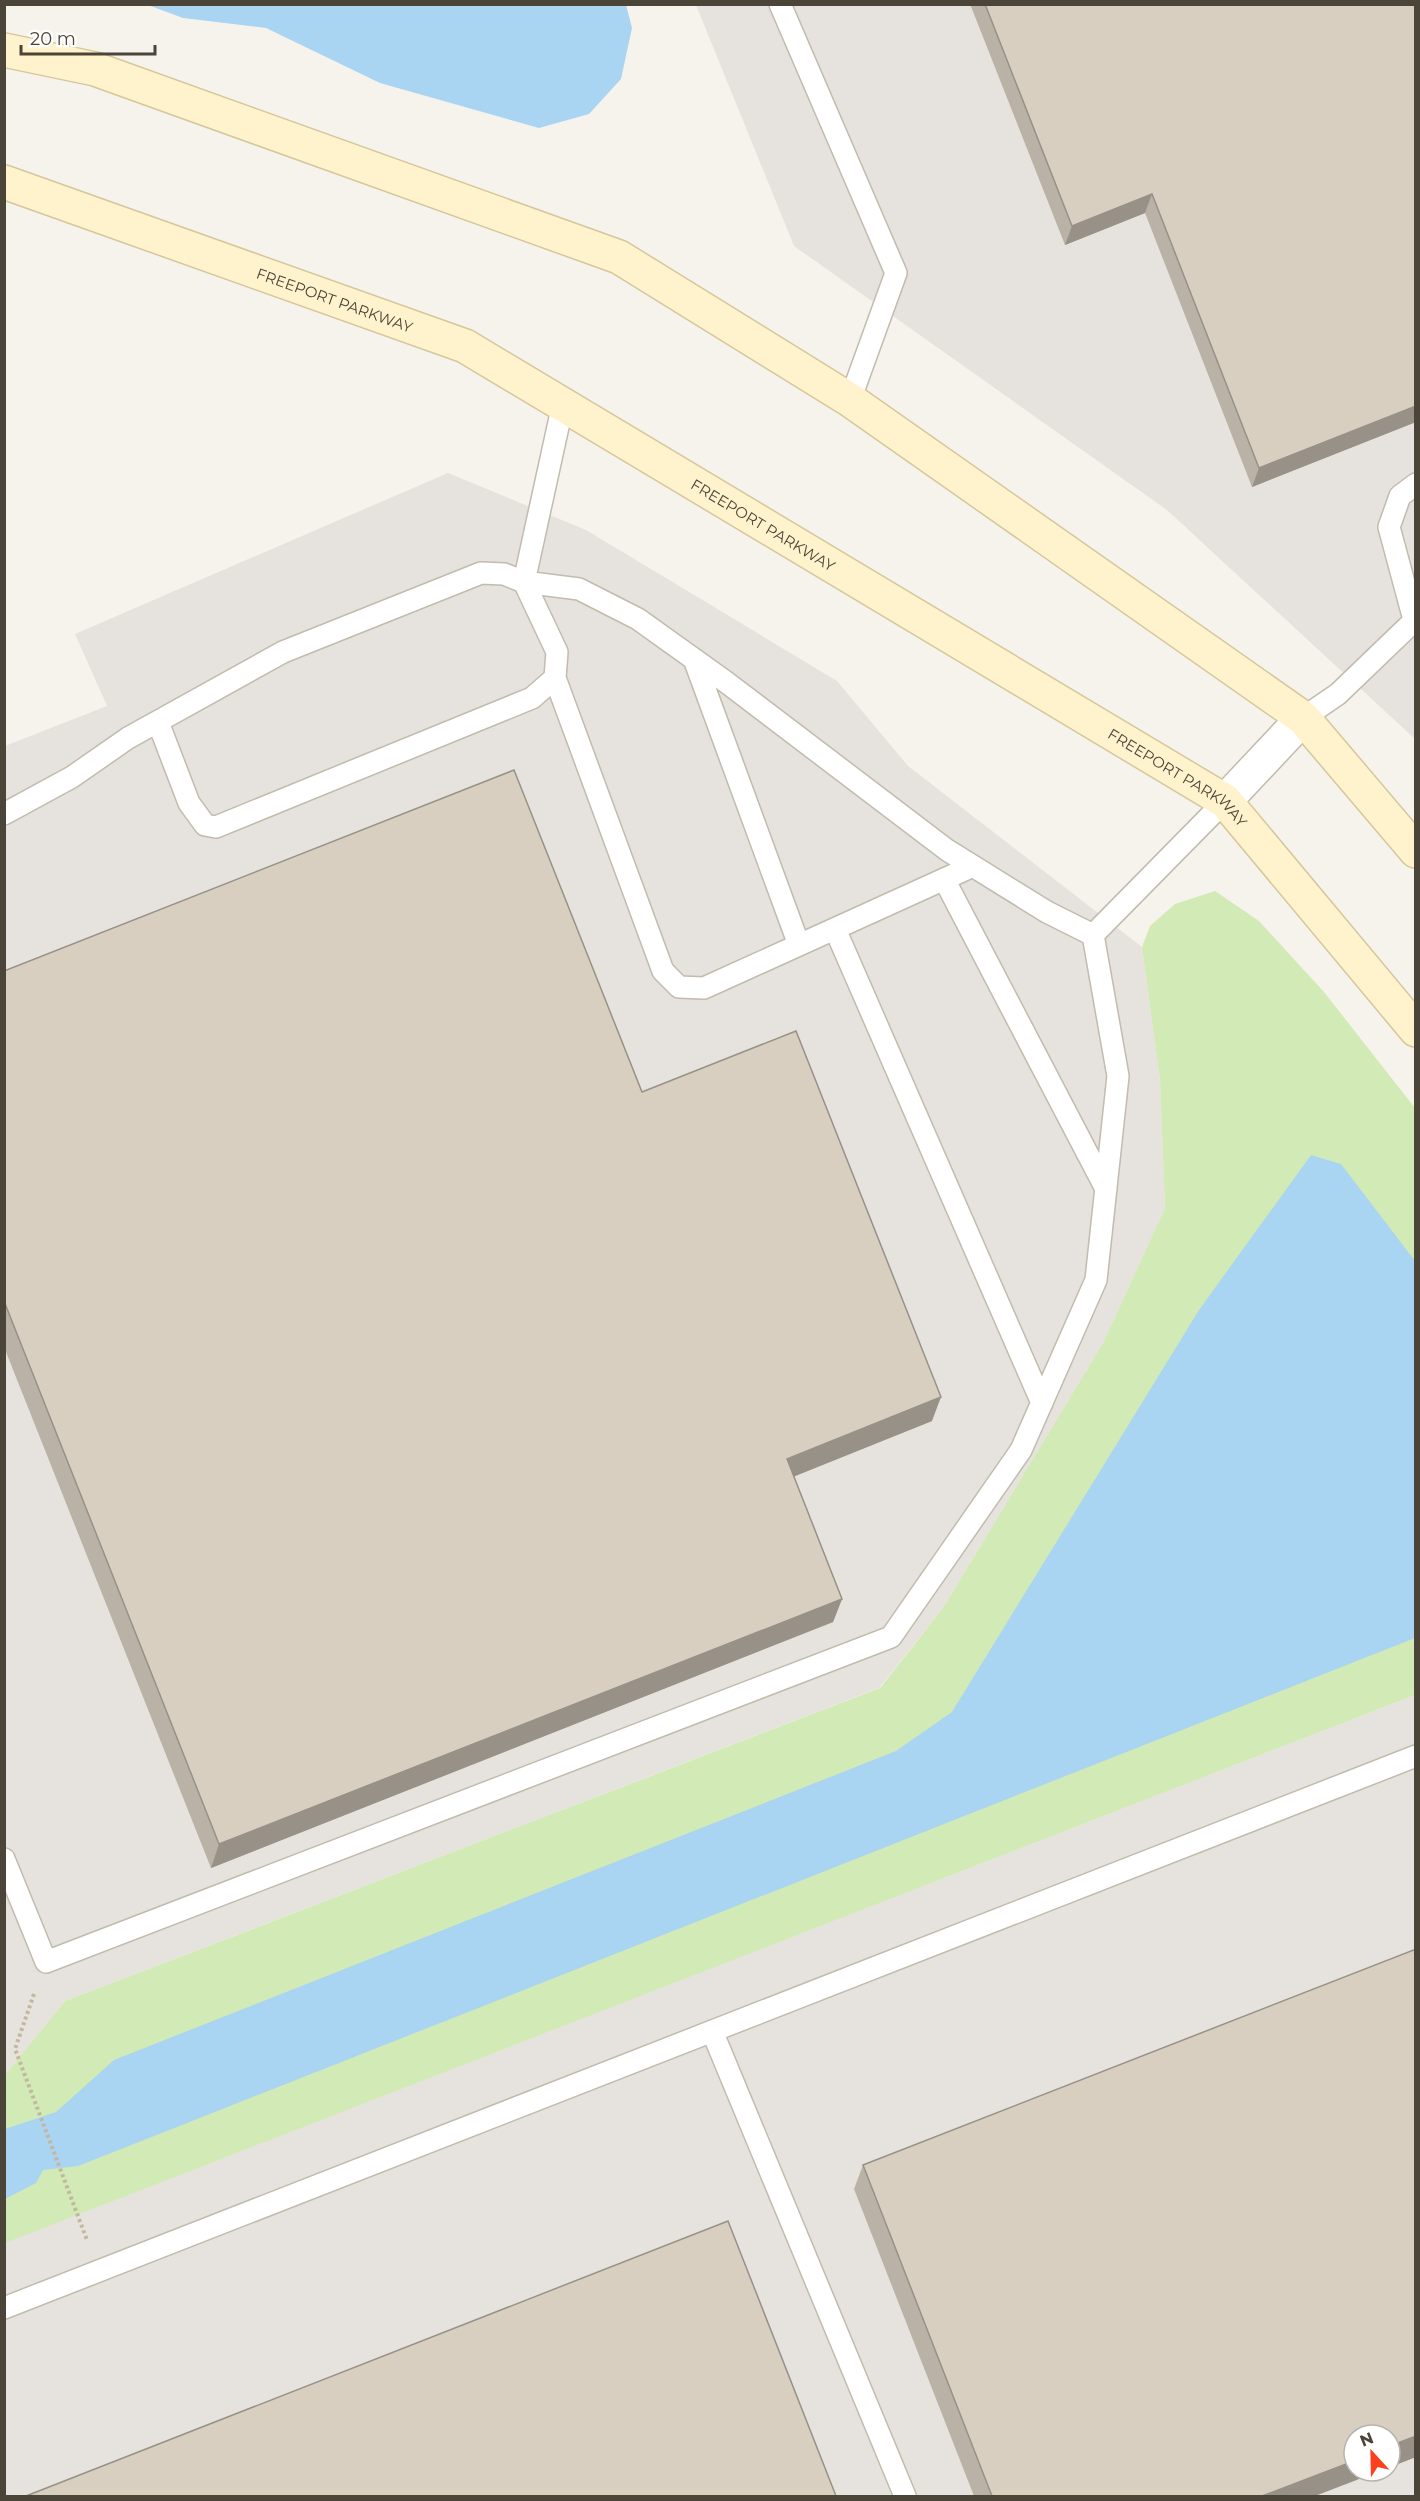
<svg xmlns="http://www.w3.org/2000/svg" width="1420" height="2501" viewBox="0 0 1420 2501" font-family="Montserrat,sans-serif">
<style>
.industrial{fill:#e6e2dd;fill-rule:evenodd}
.green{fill:#d2eab5}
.water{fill:#a9d4f2}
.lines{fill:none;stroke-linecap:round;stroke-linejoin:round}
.lane-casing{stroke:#c2bbae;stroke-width:24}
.street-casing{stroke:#c2bbae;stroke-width:36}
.secondary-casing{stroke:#d6c79b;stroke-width:36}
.path{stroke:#c4b79f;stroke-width:4;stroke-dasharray:3 3;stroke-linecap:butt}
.lane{stroke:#fff;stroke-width:21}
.street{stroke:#fff;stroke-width:33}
.secondary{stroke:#fff3cd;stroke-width:33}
.wall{fill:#bab2a6}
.shaded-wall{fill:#979187}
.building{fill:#d8cfc1;stroke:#979187;stroke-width:1.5}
.labels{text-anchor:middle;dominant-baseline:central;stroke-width:4.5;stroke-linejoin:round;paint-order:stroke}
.street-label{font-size:15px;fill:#4b4439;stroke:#fff}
</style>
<rect width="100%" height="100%" fill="#f6f3ec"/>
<path class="industrial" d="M696 5H1415V739L1167 510 794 246Z
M448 473 586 530 837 681 908 766 1142 947 1160 1080 1165 1208 1103 1343 943 1608 879 1688 65 2001 5 2075V746L107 706 75 634Z
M1415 1695V2496H5L4 2243ZM1354 2435H1390V2471H1354Z"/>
<path class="green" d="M1215 891 1259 921 1324 992 1415 1108V1695L5 2243V2075L65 2001 880 1688 943 1608 1103 1343 1165 1208 1160 1080 1142 947 1150 926 1175 904Z"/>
<path class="water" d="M148 5H626L632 28 621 79 589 114 539 128 380 83 266 28 183 18Z
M1311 1155 1341 1164 1415 1261V1638L78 2166 43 2170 36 2183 5 2199V2129L56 2112 114 2060 896 1751 952 1712 1199 1310Z"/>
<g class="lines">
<defs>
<path id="lane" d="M780 4 896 273 850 400
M563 404 524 582 579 589 638 619 726 682 947 850 1047 912 1093 935
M1414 620 1389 527 1400 496 1416 484
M694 659 799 945 973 866
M555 678 663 971 679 987 704 988 799 945
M1303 718 1338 694 1416 619
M4 814 72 777 128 738 283 652 481 573 504 574 524 582 557 652 555 678 532 698 216 827 205 825 189 803 158 722
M944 879 1106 1189
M835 929 1042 1403
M4 1859 46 1962 891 1637 1021 1450 1096 1280 1118 1076 1093 935 1225 801
M712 2031 905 2496
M4 2308 1416 1756"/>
<path id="street" d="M1225 801 1303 718"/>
<g id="secondary">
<path d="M4 50 95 69 619 257 850 400 1303 718 1416 851"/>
<path id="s1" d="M4 182 465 346 1225 801 1416 1030"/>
</g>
</defs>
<use href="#lane" class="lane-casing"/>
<use href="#street" class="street-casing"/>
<use href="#secondary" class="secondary-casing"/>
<path class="path" d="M34 1994 15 2049 87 2240"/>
<use href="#lane" class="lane"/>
<use href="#street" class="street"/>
<use href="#secondary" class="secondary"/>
</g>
<path class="wall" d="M970 4H1416V422L1252 487 1145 213 1065 245Z
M4 971 642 1092 932 1421 794 1476 842 1599 833 1622 211 1868 4 1347Z
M1416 1949V2457L1390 2467V2435L1315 2496H974L854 2189 863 2165Z"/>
<path class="shaded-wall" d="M1152 194 1145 213 1065 245 1072 226Z
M1416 406V422L1252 487 1259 468Z
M941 1397 932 1421 778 1483 787 1459Z
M842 1599 833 1622 211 1868 219 1844Z
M1416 2436V2457L1390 2467V2446Z
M1354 2461V2471H1380L1315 2496H1262Z"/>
<path class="building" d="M985 4H1416V406L1259 468 1152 194 1072 226Z
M514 770 642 1092 796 1031 941 1397 787 1459 842 1599 219 1844 4 1301V971Z
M1416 1949V2436L1390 2446V2435H1354V2461L1262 2496H992L863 2165Z
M728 2221 836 2496H26Z"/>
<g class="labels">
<g class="street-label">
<text stroke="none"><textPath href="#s1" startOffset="351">FREEPORT PARKWAY</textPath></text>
<text stroke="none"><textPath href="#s1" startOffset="837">FREEPORT PARKWAY</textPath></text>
<text stroke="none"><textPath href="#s1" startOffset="1323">FREEPORT PARKWAY</textPath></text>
</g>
</g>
<rect width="1420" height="2501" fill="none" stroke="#4b4439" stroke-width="12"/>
<g transform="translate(1372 2453) rotate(338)"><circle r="28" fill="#ffffff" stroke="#b7b4b0" stroke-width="1.5"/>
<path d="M0-4.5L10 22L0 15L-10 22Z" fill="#fc3f1d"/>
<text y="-9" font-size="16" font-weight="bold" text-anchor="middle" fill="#4b4439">N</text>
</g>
<path d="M21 45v9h134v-9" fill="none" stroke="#4b4439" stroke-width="3"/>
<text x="30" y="45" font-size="18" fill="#4b4439" stroke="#ffffff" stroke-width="4.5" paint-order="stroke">20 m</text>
</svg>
